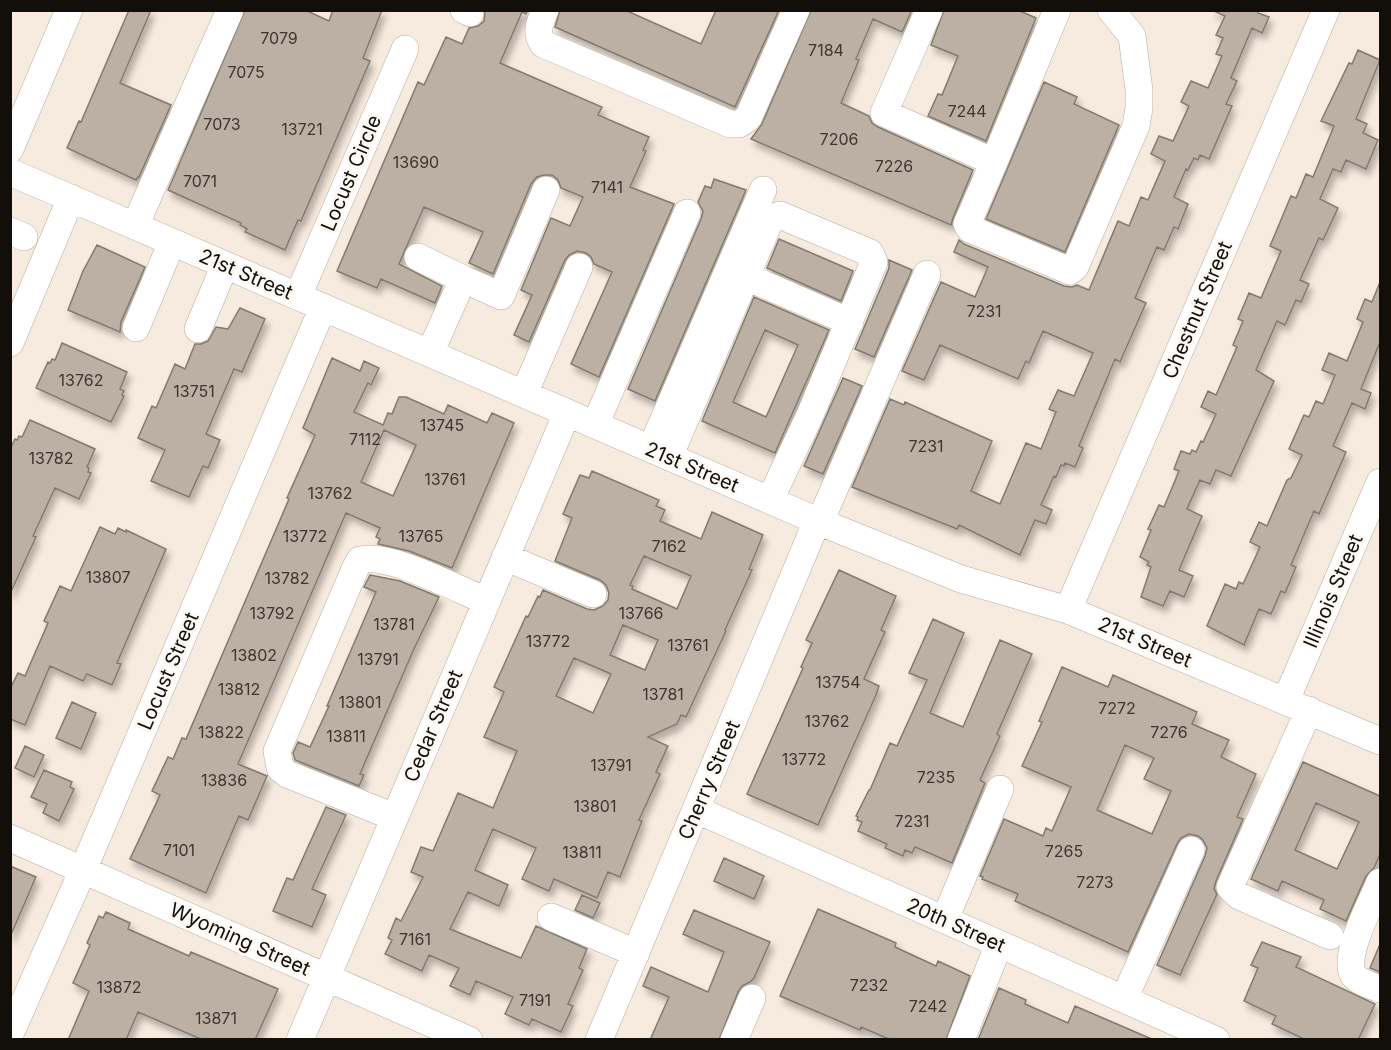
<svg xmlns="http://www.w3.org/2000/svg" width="1391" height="1050" viewBox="0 0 1391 1050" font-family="Inter,sans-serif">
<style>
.building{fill:#bcb0a4;stroke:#84796e;stroke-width:1.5;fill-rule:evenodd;filter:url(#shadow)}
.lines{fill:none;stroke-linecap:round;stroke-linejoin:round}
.minor-casing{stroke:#b7ab9f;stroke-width:28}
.minor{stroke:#fff;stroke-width:27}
.labels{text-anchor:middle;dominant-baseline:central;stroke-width:6;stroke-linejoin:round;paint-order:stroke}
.number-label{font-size:16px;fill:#3c3630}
.street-label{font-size:20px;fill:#120e0a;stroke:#fef9f4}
</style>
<defs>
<filter id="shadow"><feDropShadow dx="3.5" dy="6" stdDeviation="3" flood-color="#0004"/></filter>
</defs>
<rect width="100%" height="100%" fill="#f7eade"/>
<path class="building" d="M129 10H151L120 83 171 105 139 177H138L136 180 67 148 79 121 81 122Z
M245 10H305L329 21 333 10H382L363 58 370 61 357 91 301 221 298 220 285 250 245 232 247 229 240 225 241 223 168 190Z
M485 10H528L526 14 522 12 500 63 602 107 598 115 649 137 643 150 646 151 630 187 674 204 599 377 571 364 612 272 594 264 591 257 586 253 577 251 569 255 565 260 529 342 514 335 532 295 521 290 551 218 570 226 583 197 561 188 558 180 552 175H544L537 177 531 184 493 274 469 263 483 232 424 207 399 264 442 286 435 303 381 279 377 288 337 271 418 82 424 85 446 37 462 44 469 28 478 26 484 21Z
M560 10H625L701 44 716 10H779L735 107 555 27Z
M811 10H912L902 32 873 19 856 59 859 60 841 103 869 116 872 123 878 127 973 170 953 218 951 225 751 139 762 124Z
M944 10H1018L1036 18 986 141 928 116 938 94 942 95 958 56 931 45Z
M1212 10H1259L1258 13 1269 17 1262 33 1252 28 1231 78 1237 81 1226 104 1232 106 1209 159 1200 155 1198 160 1194 158 1188 170 1186 169 1174 197 1188 204 1178 229 1174 227 1164 250 1157 247 1135 298 1146 303 1120 362 1115 359 1079 446 1083 448 1075 467 1065 463 1064 466 1061 465 1056 477 1054 476 1041 505 1052 510 1046 524 1035 520 1020 555 959 525 957 529 852 487 890 399 904 405 905 402 992 441 971 491 1000 504 1026 443 1041 449 1056 412 1049 409 1058 390 1074 396 1093 353 1043 331 1029 363 1026 361 1018 379 940 345 924 380 902 371 941 282 975 297 988 267 954 252 959 240 964 244 1064 286 1072 287 1077 285 1089 290 1118 221 1129 226 1141 197 1148 200 1165 161 1151 154 1159 136 1173 141 1189 106 1181 102 1191 81 1208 88 1222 56 1216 54 1223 38 1216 35 1225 16Z
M1358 50 1380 60 1356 119 1367 124 1363 133 1378 140 1366 169 1346 160 1341 172 1333 169 1320 199 1338 208 1323 240 1319 238 1300 280 1309 284 1301 302 1296 300 1285 325 1277 321 1256 370 1274 381 1231 476 1216 470 1210 484 1200 480 1187 509 1202 516 1179 570 1193 576 1184 597 1170 591 1163 606 1141 597 1151 567 1147 565 1149 562 1140 557 1151 530 1148 529 1159 505 1164 507 1179 471 1174 469 1181 451 1190 454 1192 450 1196 452 1201 441 1203 442 1216 414 1201 407 1208 391 1216 395 1237 347 1233 345 1243 321 1238 319 1249 293 1261 298 1281 251 1270 246 1291 196 1296 198 1306 174 1313 177 1334 126 1321 121 1349 63 1352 64Z
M1044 82 1077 97 1074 104 1119 125 1065 252 986 219Z
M714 179 746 190 655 401 628 389 701 219 703 211 698 202 705 186 711 188Z
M779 239 853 271 841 301 767 268Z
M97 245 145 267 121 322 120 332 68 310 83 271Z
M889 260 912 270 874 357 855 349 889 268Z
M1380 282V342L1361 389 1371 393 1365 409 1352 403 1333 446 1346 452 1319 514 1314 511 1291 565 1296 567 1285 593 1281 591 1271 614 1259 609 1244 645 1207 626 1225 584 1236 589 1239 582 1243 584 1260 547 1250 542 1259 522 1267 526 1287 480 1291 478 1302 455 1289 449 1304 415 1309 417 1316 401 1323 404 1335 375 1322 370 1329 353 1347 361 1363 322 1357 319 1365 299 1372 302Z
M754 297 829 330 775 453 702 421ZM765 330 798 345 766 417 733 402Z
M240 308 265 319 242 372 234 369 206 434 220 440 208 468 203 466 189 497 151 481 165 450 138 438 152 406 156 408 175 364 185 369 195 344H201L208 341 216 327 228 329Z
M62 343 127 372 120 389 124 391 122 395 124 396 111 422 36 388 48 362 50 363 52 359 55 360Z
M332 358 360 371 364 361 379 368 371 385 368 383 354 412 383 425 388 413 392 414 399 397H406L444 414 448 405 487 423 492 413 514 423 452 568 409 551 378 544 380 539 376 537 380 528 346 513 238 764 267 776 248 820 239 816 206 893 130 859 160 795 152 791 168 757 173 759 182 738 186 739 289 499 287 498 315 435 303 428ZM384 430 416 445 393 496 361 482Z
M843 378 862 386 823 474 804 466Z
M30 420 95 449 87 467 89 468 88 472 91 473 79 499 55 488 33 536 36 537 10 594V449L15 439 17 440 19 436 22 437Z
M592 471 659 500 656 506 665 510 660 521 701 539 712 512 763 535 749 569 752 570 725 630 726 631 686 717 681 715 677 724 648 737 668 746 656 772 660 774 639 820 642 821 620 877 608 872 597 898 554 879 549 891 522 879 536 848 493 829 475 870 508 885 499 906 468 892 450 929 521 958 536 926 587 949 579 968 583 970 568 1004 573 1006 561 1032 532 1019 529 1025 505 1014 513 997 476 981 470 995 450 986 459 968 429 955 422 971 385 954 392 940 388 938 396 918 401 921 423 877 411 872 421 847 433 851 458 793 493 808 517 751 484 737 504 692 494 687 526 616 528 617 538 596 540 597 543 590 587 609 594 610 603 606 608 600 609 593 606 585 600 580 555 561 572 518 563 514 580 475 589 478ZM644 556 691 576 677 609 632 589 633 586 630 585ZM623 625 658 640 645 670 610 655ZM574 658 611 674 593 713 556 696Z
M100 527 115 534 118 528 126 532V530L166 549 117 663 121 664 112 685 87 674 83 681 50 666 25 725 10 719V689L18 673 25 676 48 623 44 621 60 586 71 591Z
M839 570 896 596 881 630 885 632 864 679 879 686 876 695 818 825 747 794 803 668 801 667 812 643 806 640Z
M370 575 400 581 439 597 413 651 360 774 364 775 359 786 295 760 293 753 298 742 310 747 329 706H327L376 592 364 587Z
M933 619 964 633 930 713 963 727 1000 640 1032 654 997 734 1000 736 980 780 985 783 952 863 915 847 912 853 905 850 903 856 885 848 887 844 858 831 862 822 857 820 858 817 856 816 869 790H870L890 743 897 746 927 680 909 673Z
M1062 667 1108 687 1113 675 1197 712 1192 724 1229 740 1221 757 1256 774 1237 817 1243 819 1216 881 1214 889 1217 894 1180 975 1157 965 1205 856 1207 848 1203 840 1198 836 1189 834 1181 838 1177 844 1128 952 1015 901 1018 894 982 879 983 877 980 876 1004 819 1043 836 1046 828 1052 831 1071 787 1022 766 1042 722 1039 721ZM1125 745 1154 758 1144 779 1171 791 1152 834 1097 810Z
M72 702 96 713 81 749 56 738Z
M25 746 44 755 34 777 15 768Z
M1303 762 1380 796V854L1374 868 1366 876 1346 921 1320 909 1324 900 1282 881 1278 891 1251 879ZM1316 803 1359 822 1337 869 1295 850Z
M44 770 72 782 70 787 74 789 59 821 43 813 47 804 31 797Z
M326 807 346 815 312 889 326 895 312 927 273 911 287 878 293 880Z
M724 858 764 876 754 899 714 881Z
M10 866 36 877 10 937Z
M582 895 600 903 593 918 575 910Z
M818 909 896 943 895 947 936 966 938 961 970 976 946 1040H891L861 1027 860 1030 780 996Z
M694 910 770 942 754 978 750 982 742 986 738 992 719 1040H650L669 997 643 986 651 967 708 992 724 952 683 934Z
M106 912 130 923 128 929 189 956 191 952 278 989 255 1040H203L138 1012 126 1040H68L89 991 73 983 90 945 87 943 99 916 103 918Z
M1262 942 1301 957 1296 967 1375 1004 1358 1040H1306L1272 1024 1276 1016 1244 1001 1258 968 1251 965Z
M1380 944V972L1370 968Z
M999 988 1026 1000 1025 1004 1068 1023 1075 1006 1154 1040H978Z"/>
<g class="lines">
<defs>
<path id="minor" d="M464 10 470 13
M545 10C540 23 535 31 543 44L730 124H739L748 118 796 10
M929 10 884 113 994 162 1057 10
M10 149 69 10
M994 162 967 224 970 229 1070 271 1075 267 1136 126 1139 108V90L1132 36 1111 10
M10 172 820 522 961 579 1068 610 1380 741
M135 226 230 10
M10 231 24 237
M418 257 463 279
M747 277 850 322
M298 296 405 49
M136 328 172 242
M198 329 225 265
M10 343 71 198
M430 353 463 279 501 296 546 190
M524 394 579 267
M595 425 687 213
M651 449 763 190
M669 457 771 218 780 215 870 253 874 262 810 415 770 500
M820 522 927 274
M505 557 593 594
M1068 610 1326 10
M1286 700 1380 482
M1309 710 1230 887 1239 896 1330 936
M697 810 1216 1040
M394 817 287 774 280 768 277 751 355 569 360 560C389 552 457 589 486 601
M10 838 469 1040
M1380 882C1373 900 1339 961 1355 977 1361 983 1373 986 1380 989
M551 917 636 953
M945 919 1000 789
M1124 999 1191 850
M10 1034 83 870 323 307
M300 1040 567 413
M599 1040 817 521
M734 1040 752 998
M961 1040 999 944"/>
</defs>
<use href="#minor" class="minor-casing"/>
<use href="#minor" class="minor"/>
</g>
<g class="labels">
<g class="number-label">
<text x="279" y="38">7079</text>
<text x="826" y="50">7184</text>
<text x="246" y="72">7075</text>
<text x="967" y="111">7244</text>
<text x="222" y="124">7073</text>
<text x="302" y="129">13721</text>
<text x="839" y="139">7206</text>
<text x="416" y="162">13690</text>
<text x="894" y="166">7226</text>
<text x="200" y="181">7071</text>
<text x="607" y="187">7141</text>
<text x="984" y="311">7231</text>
<text x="81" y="380">13762</text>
<text x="194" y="391">13751</text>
<text x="442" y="425">13745</text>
<text x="365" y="439">7112</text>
<text x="926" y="446">7231</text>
<text x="51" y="458">13782</text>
<text x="445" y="479">13761</text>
<text x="330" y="493">13762</text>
<text x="305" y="536">13772</text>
<text x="421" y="536">13765</text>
<text x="669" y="546">7162</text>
<text x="108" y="577">13807</text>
<text x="287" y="578">13782</text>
<text x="272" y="613">13792</text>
<text x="641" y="613">13766</text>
<text x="394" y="624">13781</text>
<text x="548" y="641">13772</text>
<text x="688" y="645">13761</text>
<text x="254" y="655">13802</text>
<text x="378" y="659">13791</text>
<text x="838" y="682">13754</text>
<text x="239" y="689">13812</text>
<text x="663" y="694">13781</text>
<text x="360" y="702">13801</text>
<text x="1117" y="708">7272</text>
<text x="827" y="721">13762</text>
<text x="221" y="732">13822</text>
<text x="1169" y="732">7276</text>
<text x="346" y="736">13811</text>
<text x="804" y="759">13772</text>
<text x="611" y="765">13791</text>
<text x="936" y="777">7235</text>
<text x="224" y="780">13836</text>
<text x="595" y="806">13801</text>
<text x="912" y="821">7231</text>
<text x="179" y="850">7101</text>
<text x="1064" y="851">7265</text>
<text x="582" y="852">13811</text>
<text x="1095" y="882">7273</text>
<text x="415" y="939">7161</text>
<text x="869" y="985">7232</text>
<text x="119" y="987">13872</text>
<text x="535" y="1000">7191</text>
<text x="928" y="1006">7242</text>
<text x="216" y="1018">13871</text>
</g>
<g class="street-label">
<text transform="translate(351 173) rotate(-67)">Locust Circle</text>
<text transform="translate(246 274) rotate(23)">21st Street</text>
<text transform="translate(1197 310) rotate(-67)">Chestnut Street</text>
<text transform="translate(692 467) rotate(23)">21st Street</text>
<text transform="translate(1333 591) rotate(-67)">Illinois Street</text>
<text transform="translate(1145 642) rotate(23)">21st Street</text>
<text transform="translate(168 671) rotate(-67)">Locust Street</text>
<text transform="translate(433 726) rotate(-67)">Cedar Street</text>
<text transform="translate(709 780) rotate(-67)">Cherry Street</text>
<text transform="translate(956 925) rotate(24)">20th Street</text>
<text transform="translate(240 939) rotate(24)">Wyoming Street</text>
</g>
</g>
<rect width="1391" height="1050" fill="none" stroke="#120e0a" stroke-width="24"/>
</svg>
